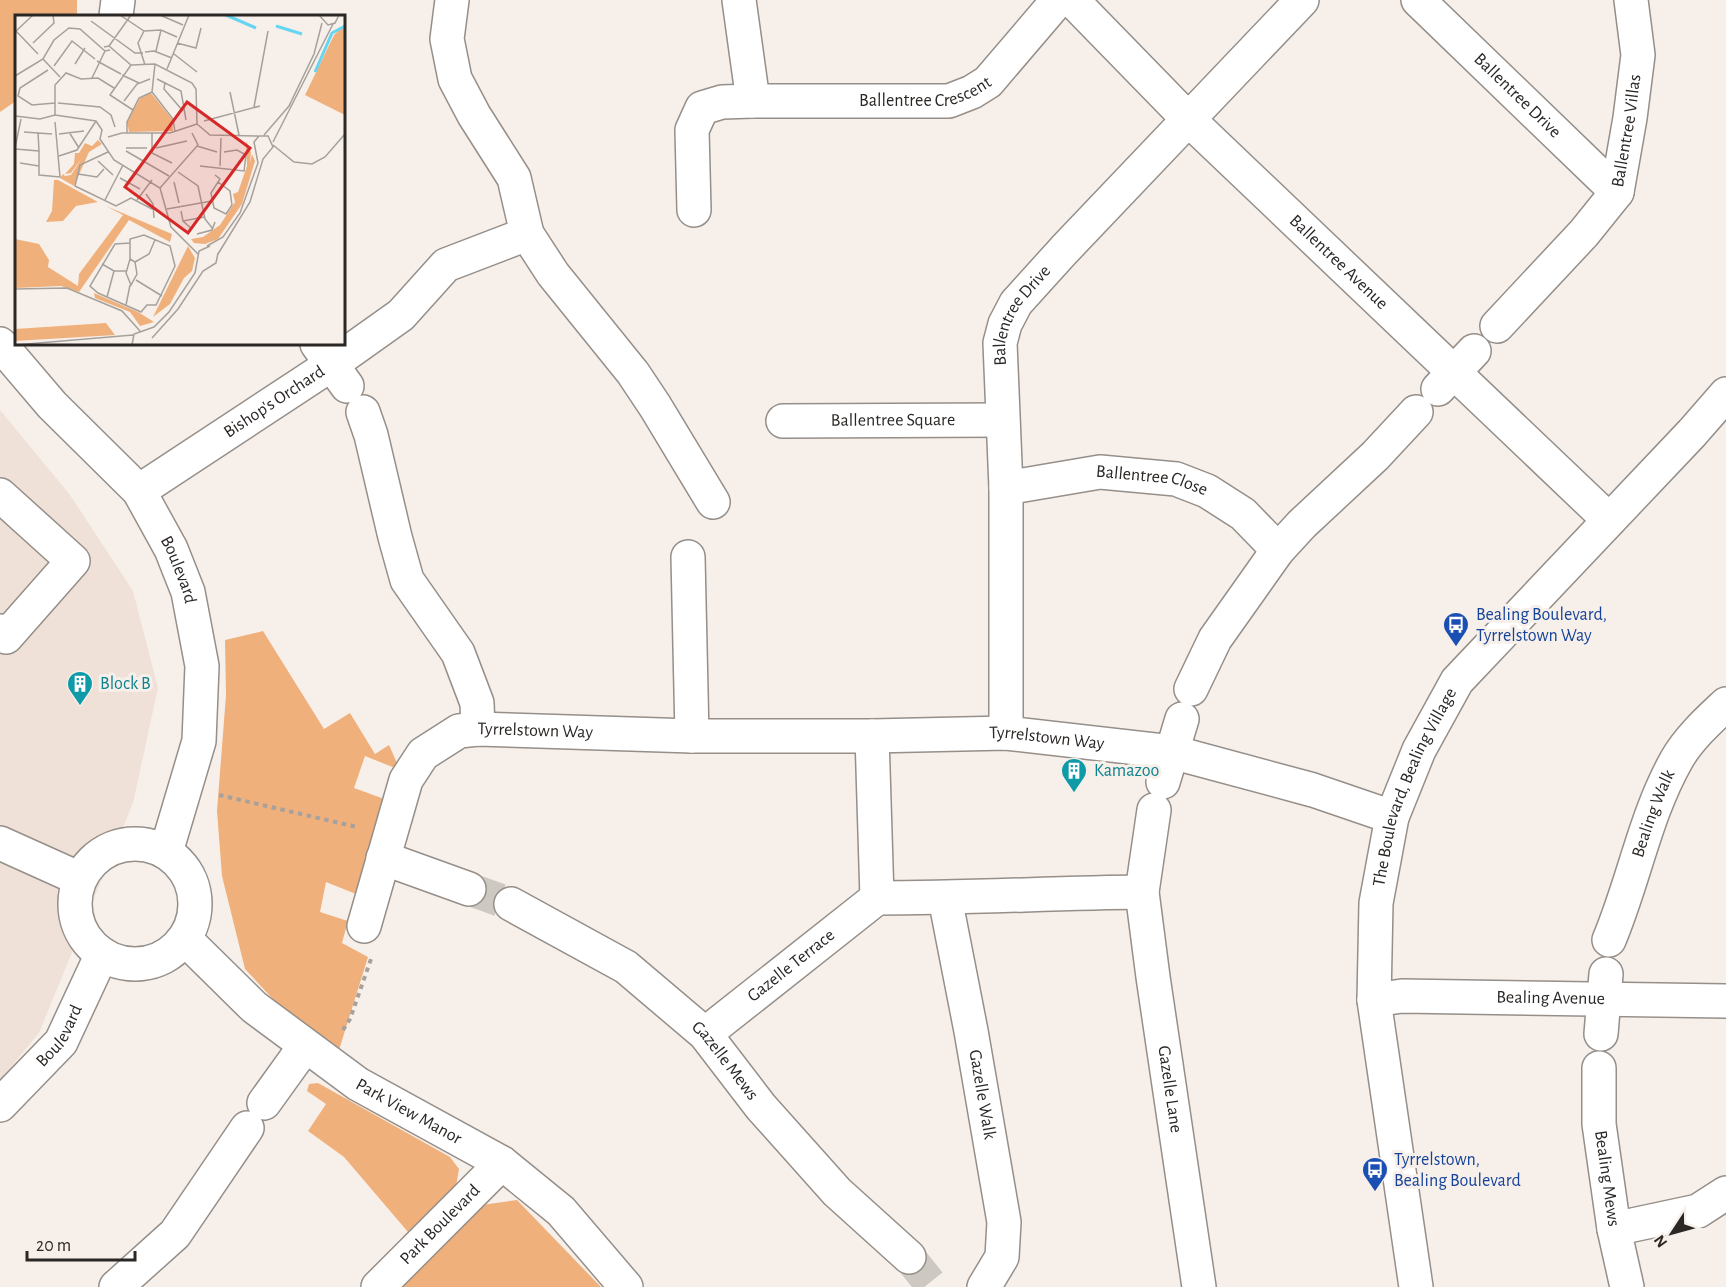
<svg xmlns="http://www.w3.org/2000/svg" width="1726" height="1287" viewBox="0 0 1726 1287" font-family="'Alegreya Sans',sans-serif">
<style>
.built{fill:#efe1d7}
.green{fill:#f0b07c}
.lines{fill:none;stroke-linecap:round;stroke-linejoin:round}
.minor-tunnel{stroke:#cec8c3;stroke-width:33;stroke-dasharray:33 16;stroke-linecap:butt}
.minor-casing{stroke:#958e89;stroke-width:36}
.path{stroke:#a7a19d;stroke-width:4;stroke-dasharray:4.5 4.5;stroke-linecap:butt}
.minor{stroke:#fff;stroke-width:33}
.labels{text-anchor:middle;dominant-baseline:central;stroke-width:6;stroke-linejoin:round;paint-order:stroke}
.street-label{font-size:18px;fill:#2a2725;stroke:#f7f0ea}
.transit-label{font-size:18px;fill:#164399;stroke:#f7f0ea;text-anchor:start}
.culture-label{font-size:18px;fill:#0d838f;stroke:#f7f0ea;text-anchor:start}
.inset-river{fill:none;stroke:#66d5f2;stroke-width:3}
.inset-road{fill:none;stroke:#a5a09b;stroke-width:1.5}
.view{fill:#d62828;fill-opacity:0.15;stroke:#d62828;stroke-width:3}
.inset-edge{fill:none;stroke:#2a2725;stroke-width:3}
</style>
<rect width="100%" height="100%" fill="#f7f0ea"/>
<path class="built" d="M0 410 70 495 133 591 158 688 133 803 39 1033 0 1080Z"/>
<path class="green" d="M0 0H77V16H16V101L0 112Z
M263 631 324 729 350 713 375 754 389 745 400 770 365 756 354 788 387 800 361 896 326 882 320 912 348 921 342 943 368 957 339 1050 304 1026 272 998 245 969 222 876 217 811 226 695 225 640Z
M318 1083 450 1157 459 1169 455 1192 408 1232 344 1157 308 1131 326 1104 307 1091 309 1084Z
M517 1200 601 1287H401L449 1234 482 1205Z"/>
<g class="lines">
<path class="minor-tunnel" d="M469 889 511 904
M909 1257 933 1287"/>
<defs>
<g id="minor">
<path d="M452 0 447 39 455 79 474 115 514 178 527 234 553 274 633 373 655 406 713 502"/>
<path d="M739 0 753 101"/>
<path id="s1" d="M1072 0 1188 119 1609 520"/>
<path id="s2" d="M1418 0 1617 192"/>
<path d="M116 16 118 0"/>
<path id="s3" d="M694 210 692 130 702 108 722 102 753 101H949L972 92 988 82 1058 0"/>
<path id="s4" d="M1497 326 1584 233 1617 192 1630 118 1638 55 1631 0"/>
<path id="s5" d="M0 344 52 405 139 491 171 549 188 592 202 666 199 741 166 852"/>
<path d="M317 344 347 386"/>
<path d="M1438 389 1474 351"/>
<path d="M363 412 371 435 395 537 407 580 458 653 477 703 478 729"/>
<path id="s6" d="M783 421 1002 420"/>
<path id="s7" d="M1006 488 1100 472 1176 479 1207 491 1243 514 1278 550"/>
<path id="s8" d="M139 491 332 364 401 315 446 265 527 234"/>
<path d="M0 495 73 561 6 637 0 631"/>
<path d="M688 557 692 736"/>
<path d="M1191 689 1215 639 1278 550 1302 524 1375 456 1416 412"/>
<path id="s9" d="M1006 733V488L1000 343 1005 324 1016 303 1064 250 1302 0"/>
<path d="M872 736 877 898"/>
<path d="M1163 782 1182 719"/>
<path id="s10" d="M1154 810 1142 892 1153 977 1199 1287"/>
<path d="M0 843 80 879"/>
<circle cx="135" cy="904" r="60"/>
<path d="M383 858 469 889"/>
<path d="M877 898C965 898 1054 893 1142 892"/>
<path id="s11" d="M945 898 971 1031 1004 1222 1002 1257 984 1287"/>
<path id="s12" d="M511 904 626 967 705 1034 761 1107 837 1192 909 1257"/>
<path id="s13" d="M364 926 406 780 423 754 459 731 478 729 692 736H872L1006 733 1172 752 1313 790 1392 817"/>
<path id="s14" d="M185 939 254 1007 358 1084 502 1163 561 1211 626 1287"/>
<path id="s15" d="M1609 940C1634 881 1645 815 1677 759 1689 738 1709 720 1726 704"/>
<path id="s16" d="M1374 1000 1402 996 1726 1001"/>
<path id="s17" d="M705 1034 877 898"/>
<path d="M1601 1034 1606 974"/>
<path id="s18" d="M1599 1068V1124L1614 1229 1627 1287"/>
<path d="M264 1103 305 1046"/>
<path id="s19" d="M0 1105 61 1042 102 954"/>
<path d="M1614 1229 1698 1211 1726 1193"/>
<path d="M116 1287 175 1234 247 1128"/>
<path id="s20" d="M378 1287 502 1163"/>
<path id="s21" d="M1416 1287 1374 1000 1376 903 1392 817 1419 750 1457 681 1692 433 1726 394"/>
</g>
</defs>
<use href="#minor" class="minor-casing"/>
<path class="path" d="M219 795 357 827
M343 1030 350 1019 371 959"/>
<use href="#minor" class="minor"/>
</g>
<defs>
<symbol id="bus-pin" viewBox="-11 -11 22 30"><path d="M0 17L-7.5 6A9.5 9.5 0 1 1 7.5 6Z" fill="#1a4fb4" stroke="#f7f0ea"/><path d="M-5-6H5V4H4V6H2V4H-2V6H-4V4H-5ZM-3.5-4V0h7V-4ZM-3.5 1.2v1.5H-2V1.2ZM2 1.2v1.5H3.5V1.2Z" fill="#fff"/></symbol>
<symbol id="building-pin" viewBox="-11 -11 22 30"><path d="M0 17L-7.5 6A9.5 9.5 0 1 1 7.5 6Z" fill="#0f9aa8" stroke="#f7f0ea"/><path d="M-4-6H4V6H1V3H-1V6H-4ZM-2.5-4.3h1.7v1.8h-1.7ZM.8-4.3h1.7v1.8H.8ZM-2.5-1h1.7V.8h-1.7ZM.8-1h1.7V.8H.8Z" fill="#fff"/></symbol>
</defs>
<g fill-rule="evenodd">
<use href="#bus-pin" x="1441" y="610" width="30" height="40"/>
<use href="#building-pin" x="65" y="669" width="30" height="40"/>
<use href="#building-pin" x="1059" y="756" width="30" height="40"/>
<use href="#bus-pin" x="1360" y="1155" width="30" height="40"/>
</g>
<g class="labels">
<g class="street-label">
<text stroke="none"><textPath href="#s3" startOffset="330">Ballentree Crescent</textPath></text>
<text stroke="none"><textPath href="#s2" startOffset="138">Ballentree Drive</textPath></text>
<text stroke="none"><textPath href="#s4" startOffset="242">Ballentree Villas</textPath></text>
<text stroke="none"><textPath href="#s1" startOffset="374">Ballentree Avenue</textPath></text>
<text stroke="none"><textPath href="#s9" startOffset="424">Ballentree Drive</textPath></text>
<text stroke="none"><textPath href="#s8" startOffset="162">Bishop's Orchard</textPath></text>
<text stroke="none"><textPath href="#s6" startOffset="110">Ballentree Square</textPath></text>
<text stroke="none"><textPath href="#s7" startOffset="148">Ballentree Close</textPath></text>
<text stroke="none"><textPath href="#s5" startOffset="291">Boulevard</textPath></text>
<text stroke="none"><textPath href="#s13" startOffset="302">Tyrrelstown Way</textPath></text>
<text stroke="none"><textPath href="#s13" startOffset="814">Tyrrelstown Way</textPath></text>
<text stroke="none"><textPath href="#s21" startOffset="510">The Boulevard, Bealing Village</textPath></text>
<text stroke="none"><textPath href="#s15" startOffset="134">Bealing Walk</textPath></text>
<text stroke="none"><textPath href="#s17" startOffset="110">Gazelle Terrace</textPath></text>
<text stroke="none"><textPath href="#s16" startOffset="177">Bealing Avenue</textPath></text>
<text stroke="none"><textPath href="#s19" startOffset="92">Boulevard</textPath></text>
<text stroke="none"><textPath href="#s12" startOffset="268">Gazelle Mews</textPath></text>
<text stroke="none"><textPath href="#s10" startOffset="282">Gazelle Lane</textPath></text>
<text stroke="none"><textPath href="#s11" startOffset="200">Gazelle Walk</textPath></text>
<text stroke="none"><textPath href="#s14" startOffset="284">Park View Manor</textPath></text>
<text stroke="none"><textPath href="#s18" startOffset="111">Bealing Mews</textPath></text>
<text stroke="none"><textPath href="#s20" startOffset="88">Park Boulevard</textPath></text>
</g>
<g class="transit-label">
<text x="1476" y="615">Bealing Boulevard,<tspan x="1476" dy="21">Tyrrelstown Way</tspan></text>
<text x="1394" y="1160">Tyrrelstown,<tspan x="1394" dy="21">Bealing Boulevard</tspan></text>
</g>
<g class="culture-label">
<text x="100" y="684">Block B</text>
<text x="1094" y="771">Kamazoo</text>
</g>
</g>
<g transform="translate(15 15)">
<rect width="330" height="330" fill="#f7f0ea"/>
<path d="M327 12 330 13V100L290 80 319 20ZM136 78 157 104 158 116 114 117 112 107 125 83ZM83 125 87 129 74 137 59 171 45 163 48 159 50 161 56 160 67 143 56 158 50 159 59 149 60 138H64L70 128 77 131ZM231 126 236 137 235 148 237 139 240 146 227 189 203 224 190 229 179 228 176 224 188 222 205 210 220 187 218 179 223 177 232 151ZM39 165H43L83 187 61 191 48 206 31 207 37 196ZM91 191 157 219 155 227 114 205 64 277 46 271 0 273V224L24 229 34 245 33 252 63 271 64 259 108 200ZM173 231 180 243 177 256 169 263 155 289 138 302ZM79 278 123 297 139 307 125 311 115 297 80 283ZM91 308 100 320 0 326V314Z" fill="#f0b07c"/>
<path class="inset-river" d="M211 0 241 13M261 11 287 19M300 57 317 18 330 11"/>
<path class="inset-road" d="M105 0 129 16 146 15 162 22M145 0 168 10M304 0 313 10 320 8 324 0M76 6 120 38H128M1 16 23 39M129 16 123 28 130 50M0 17 18 0M18 28 39 8 38 0M162 28 181 33 186 13M94 31 116 0M89 32 94 31 116 50 140 49 177 68 181 74 182 109 195 120 243 121M141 36 146 15M130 37 139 36 157 43M159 39 182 57M28 44 45 62M82 46 106 59M60 49 70 33M140 49 137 77 158 104 160 117M116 50 95 80 118 95M39 51 57 26 80 44M152 54 174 0M33 55 5 73 3 81 17 90 40 88M107 60 124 68M0 61 28 44 39 25 54 13 65 14 90 36 95 35M77 63 90 36M142 64 166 76 171 105M150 67 149 74 168 96M215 77 224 120M109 86 122 69 135 64M43 88 85 92 96 100 100 112M239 92 253 16M40 100V70L51 58 66 64 83 63 99 73M0 101 25 104 40 100 81 106 87 115 85 124 99 145 145 173 156 212 183 239M189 106 245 91M9 117 37 119M23 117 24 136M54 117 64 133M112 118V107L124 83 137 77M137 118V138L157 148M44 119 69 116M249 120 274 91 299 39 307 8M93 122 107 118H155L182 109M258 127 318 9M258 130 279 147 297 149 310 142 330 119M182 131 202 137M0 133 6 104M111 133H132M141 133 172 126M0 134 24 136V160L45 162 40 107M111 136 154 161M93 137 65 150 60 171 101 191 116 183 139 195M44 141 62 135 81 106M83 146 98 160M5 148 24 151M185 151 229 156 231 140 222 135 209 137M205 151 206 123M163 157 183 171 190 204 198 214M63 159 82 162 89 154M200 160 205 164 196 178 199 193 211 199 217 190 215 176 203 167M105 163 125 174M159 167 164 188M145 173 183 130 177 118M131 179 138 189 139 203M90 185 108 150M122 185 137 165M152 194 197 186M166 196 168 206 177 214M168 206 189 202M182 219 197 215 200 207M115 228 100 229 75 271 83 278 126 297 132 290H141L160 251 155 231 129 220 115 224V244L111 258 116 270 122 259 120 247 115 244M192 231 208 222 225 198 243 148 239 127 244 121H253L258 132 248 144 235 187 203 239M120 247 134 239 140 225M87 249 99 256H111M121 265 147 281M0 274 52 273 107 296 125 316M92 282 99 256M111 290 115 270M137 323 163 294 188 256 201 248 203 238M0 330 118 320M117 330 119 319 139 312 154 297 180 258 184 236 195 231"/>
<path class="view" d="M172 87 235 133 173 218 110 172Z"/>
<rect width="330" height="330" class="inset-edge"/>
</g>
<g transform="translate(1672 1233) rotate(234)" stroke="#f7f0ea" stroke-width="4.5" paint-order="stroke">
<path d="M0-4.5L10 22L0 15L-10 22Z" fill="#2a2725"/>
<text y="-9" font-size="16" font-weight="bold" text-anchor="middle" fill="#2a2725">N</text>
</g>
<path d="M27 1251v9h108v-9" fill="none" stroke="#2a2725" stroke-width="3"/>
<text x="36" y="1251" font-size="18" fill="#2a2725" stroke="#f7f0ea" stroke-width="4.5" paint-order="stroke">20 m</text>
</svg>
